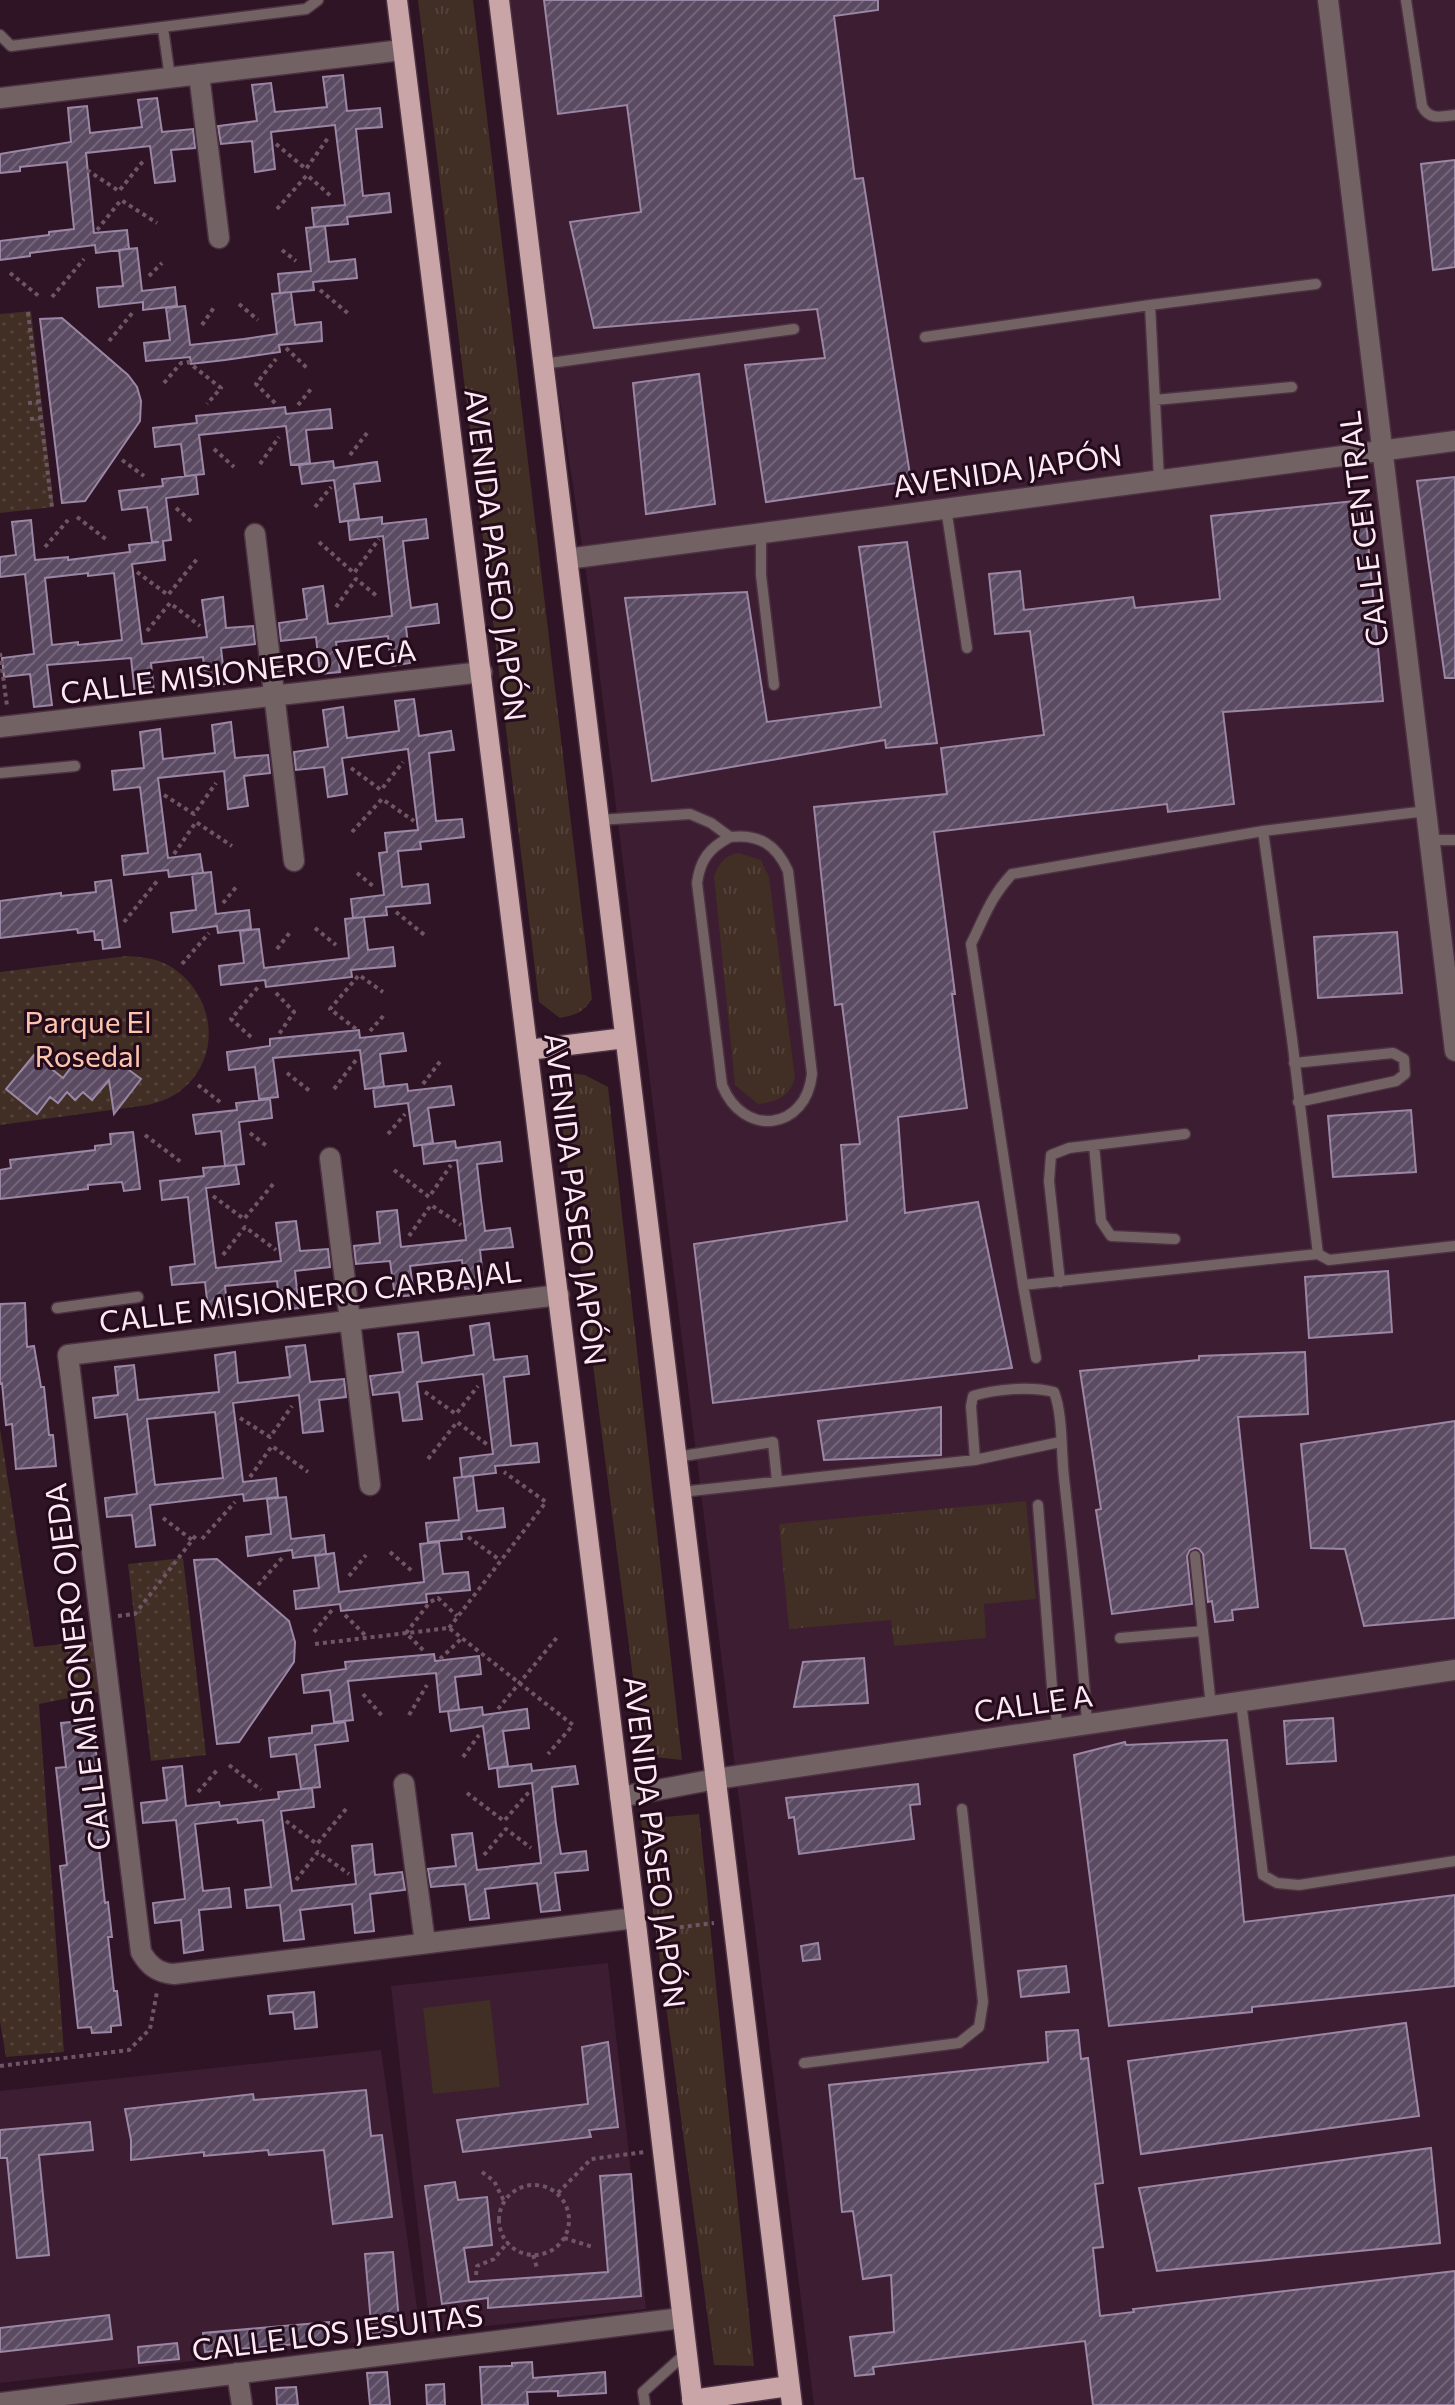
<svg xmlns="http://www.w3.org/2000/svg" width="1455" height="2405" viewBox="0 0 1455 2405" font-family="Commissioner,sans-serif">
<style>
.built{fill:#3d1d31}
.grass{fill:url(#grass-tufts)}
.park{fill:url(#park-dots)}
.garden{fill:#412e25}
.building{fill:url(#building-hatch);stroke:#9b87a5;stroke-width:2;fill-rule:evenodd}
.lines{fill:none;stroke-linecap:round;stroke-linejoin:round}
.service-casing{stroke:#4c3242;stroke-width:13}
.minor-casing{stroke:#4c3242;stroke-width:23}
.primary-casing{stroke:#4c3242;stroke-width:23}
.path{stroke:#6f5665;stroke-width:4;stroke-dasharray:4 4;stroke-linecap:butt}
.service{stroke:#736263;stroke-width:10}
.minor{stroke:#736263;stroke-width:20}
.primary{stroke:#c9a5a7;stroke-width:20}
.labels{text-anchor:middle;dominant-baseline:central;stroke-width:6;stroke-linejoin:round;paint-order:stroke}
.street-label{font-size:30px;fill:#fce9f3;stroke:#240b1b}
.park-label{font-size:30px;fill:#fec5ad;stroke:#240b1b}
</style>
<defs>
<pattern id="grass-tufts" width="24" height="20" patternUnits="userSpaceOnUse" patternTransform="scale(2)"><rect width="24" height="20" fill="#412e25"/><path d="M3 7l-1-3M5 7V3M7 7l1-3M15 17l-1-3M17 17v-4M19 17l1-3" fill="none" stroke="#54423a"/></pattern>
<pattern id="park-dots" width="8" height="8" patternUnits="userSpaceOnUse" patternTransform="scale(2)"><rect width="8" height="8" fill="#412e25"/><path d="M2 2h.1M6 6h.1" fill="none" stroke="#54423a" stroke-width="1.8" stroke-linecap="round"/></pattern>
<pattern id="building-hatch" width="6" height="6" patternUnits="userSpaceOnUse" patternTransform="scale(2)"><rect width="6" height="6" fill="#5a4a62"/><path d="M-1 1l2-2M0 6l6-6M5 7l2-2" fill="none" stroke="#736479"/></pattern>
</defs>
<rect width="100%" height="100%" fill="#2f1425"/>
<path class="built" d="M506 0H1455V2405H814L591 605 541 275Z
M608 1963 646 2309 430 2332 391 1986Z
M381 2050 418 2315 413 2336 0 2383V2091Z"/>
<path class="grass" d="M418 0H473L592 999C583 1013 575 1015 560 1018L539 1002Z
M739 853 761 860 769 877 795 1078C789 1097 777 1102 758 1104L735 1085 714 876C720 862 724 856 739 853Z
M568 1073 585 1075 608 1087 682 1760 643 1756 559 1099Z
M1026 1501 1036 1599 984 1604 986 1638 894 1646 891 1620 789 1629 779 1524Z
M699 1814 754 2366 714 2365 641 1819Z"/>
<path class="park" d="M31 311 54 507 0 513V314Z
M127 956C141 957 155 958 168 965 212 990 224 1050 186 1086 175 1097 162 1101 148 1105L0 1125V972Z
M0 1429 34 1647 93 1641 98 1692 39 1704 64 2052 6 2057 0 2021Z
M183 1558 206 1755 151 1761 128 1564Z"/>
<path class="garden" d="M490 2000 500 2087 433 2094 423 2008Z"/>
<path class="building" d="M544 0H878V10L834 16 855 179 863 178 911 481 766 502 745 365 825 358 817 309 594 328 570 222 641 212 627 105 558 114Z
M343 75 347 111 380 108 382 127 356 129 363 196 389 193 391 212 347 217 348 224 314 227 312 208 345 205 335 125 271 132 275 169 255 172 252 141 221 144 218 126 257 121 252 85 271 83 275 112 327 107 323 77Z
M157 98 162 132 193 129 195 148 171 150 175 181 155 183 150 146 86 153 94 233 127 230 129 249 96 253 95 245 30 253V256L0 260V241L49 235V232L74 229 67 162 20 167V171L0 173V154L71 142 68 108 87 106 90 133 142 127 138 100Z
M1455 160V267L1433 270 1421 164Z
M325 226 329 262 355 259 357 278 313 282 314 290 280 293 278 274 311 271 306 228Z
M137 248 142 291 175 287 177 306 143 310V302L99 307 97 288 123 286 119 250Z
M291 292 295 325 321 322 322 341 279 345 280 352 225 360 191 364 190 357 146 361 144 343 170 340 166 308 185 306 190 345 244 339 277 334 272 294Z
M62 318 128 375 137 387 141 401 140 421 85 501 62 503 40 319Z
M699 374 715 504 646 514 633 383Z
M285 407 286 414 330 409 332 428 306 430 310 463 291 465 286 426 199 435 204 474 185 476 181 444 155 447 153 428 197 423 196 416Z
M333 461 334 468 377 462 380 481 354 484 359 519 340 522 334 480 302 484 299 465Z
M196 475 198 494 166 498 171 540 163 541 165 560 132 564 142 644 207 637 202 600 223 597 226 628 253 626 255 644 221 648 225 684 206 687 203 657 151 663 154 692 135 695 131 658 47 665 52 705 34 707 30 674 4 677 2 658 34 654 25 574 0 577V557L16 555 12 522 31 520 35 560 68 557V560L130 552 129 545 159 542H152L147 507 122 510 119 491 163 486 162 479ZM88 573V576L114 573 122 640 78 645V642L52 645 45 578Z
M1455 477V678H1445L1417 481Z
M1364 500 1383 701 1223 712 1234 804 1168 812 1167 804 934 832 955 994H952L967 1108 898 1117 905 1213 978 1202 1012 1368 713 1403 694 1244 847 1221 841 1145 860 1144 842 1004 835 1005 814 807 947 794 941 748 1044 735 1030 631 995 634 989 574 1020 571 1024 610 1133 597 1135 608 1220 599 1211 516Z
M382 517V524L426 519 428 538 403 541 407 577 411 608 437 604 439 623 406 627 410 663 391 666 388 636 336 642 340 672 320 674 316 637 281 641 279 623 307 619 303 589 323 586 328 624 392 616 383 536 350 540 348 521Z
M907 542 937 743 886 748 885 740 652 781 625 598 747 592 767 722 881 707 859 547Z
M414 699 419 736 451 731 454 750 429 753 436 821 462 819 464 837 420 842 421 849 398 851 402 887 428 884 430 903 386 907 387 915 353 918 351 899 384 895 379 853 387 852 385 833 418 830 408 749 342 758 347 794 328 797 324 767 296 770 294 752 328 747 323 710 343 707 347 738 399 731 395 701Z
M231 722 235 758 268 755 270 773 244 776 248 806 228 809 224 771 158 778 168 858 200 854 203 873 169 877 168 870 124 875 122 856 148 853 140 787 114 790 112 771 144 768 140 732 160 729 163 759 215 753 212 725Z
M211 872 216 914 249 910 251 929 218 933 217 926 173 932 171 913 196 910 192 874Z
M111 880 120 947 103 949 102 940H95L94 931 78 933 77 929 0 938V901L61 893V896L96 892 95 882Z
M364 917 368 950 393 947 395 966 351 970 352 977 266 987 265 980 221 985 219 966 244 963 240 931 259 929 264 968 349 958 345 919Z
M1397 932 1402 993 1318 998 1314 937Z
M359 1030 360 1038 403 1033 406 1051 380 1054 384 1087 365 1089 360 1050 273 1058 278 1097 259 1099 255 1067 229 1070 227 1052 270 1046V1039Z
M119 1052 130 1057 131 1064 129 1070 141 1079 114 1114 109 1080 92 1100 83 1092 75 1100 67 1092 58 1103 50 1097 37 1114 6 1089 34 1055 63 1078 78 1058 88 1057 107 1066 106 1064Z
M407 1084 408 1091 451 1086 454 1105 428 1108 433 1143 414 1146 408 1103 375 1107 373 1088Z
M270 1099 272 1118 239 1122 244 1164 225 1166 221 1131 196 1134 193 1115 237 1110 236 1103Z
M1411 1110 1416 1172 1333 1177 1328 1116Z
M133 1132 140 1189 124 1191 122 1182 88 1185V1189L0 1199V1170L11 1168 10 1160 95 1150V1146L111 1144 110 1134Z
M455 1141 456 1148 500 1142 502 1161 477 1164 481 1200 485 1231 510 1228 513 1247 480 1250 484 1287 465 1289 462 1260 410 1266 414 1295 395 1297 390 1261 356 1264 354 1246 380 1243 377 1212 397 1210 401 1247 466 1240 457 1160 424 1164 422 1145Z
M236 1165 239 1184 206 1188 216 1268 281 1261 276 1223 296 1221 300 1251 328 1249 330 1267 295 1271 299 1308 280 1310 277 1281 225 1286 228 1316 209 1318 205 1282 172 1285 170 1267 195 1264 190 1218 188 1197 162 1200 160 1181 204 1176 203 1168Z
M1388 1271 1392 1332 1309 1338 1305 1277Z
M25 1303 27 1347 34 1346 41 1387H44L49 1435H53L56 1466 16 1469 12 1424 6 1425 2 1383 0 1384V1304Z
M489 1323 494 1360 527 1356 529 1374 504 1377 511 1446 537 1443 539 1462 495 1466 496 1473 462 1477 460 1458 493 1454 483 1374 417 1382 422 1419 403 1421 399 1392 373 1395 370 1376 403 1372 398 1334 418 1332 422 1363 474 1355 470 1326Z
M305 1345 310 1382 344 1379 346 1397 319 1400 323 1431 303 1433 299 1395 233 1403 243 1482 276 1478 278 1497 244 1501 243 1494 150 1505 155 1545 136 1547 132 1515 107 1517 105 1498 137 1494 127 1414 95 1418 93 1398 118 1395 115 1367 134 1365 138 1400 219 1392 215 1355 235 1352 238 1383 290 1377 286 1347ZM215 1412 223 1478 155 1485 147 1419Z
M1305 1352 1308 1414 1238 1417 1258 1607 1232 1610 1233 1620 1215 1622 1212 1601 1208 1602 1203 1554 1199 1549 1195 1548 1190 1550 1187 1556 1192 1604 1112 1614 1096 1510 1101 1509 1080 1371 1199 1360V1356Z
M941 1407V1455L824 1460 818 1421Z
M1455 1421V1618L1364 1626 1345 1549 1311 1548 1301 1444Z
M473 1476 477 1511 503 1508 505 1527 461 1532 462 1539 428 1542 426 1523 459 1520 454 1478Z
M286 1497 291 1539 324 1535 326 1554 293 1558 292 1550 248 1556 246 1537 271 1534 267 1499Z
M439 1542 443 1574 468 1572 470 1590 426 1594 427 1602 341 1611 340 1604 296 1609 294 1591 319 1588 315 1556 334 1553 339 1592 424 1582 420 1544Z
M217 1559 289 1621 295 1642 294 1662 239 1742 217 1744 194 1560Z
M434 1654 435 1661 479 1656 481 1674 455 1677 459 1710 440 1712 436 1673 348 1681 353 1720 334 1722 330 1690 304 1693 302 1675 346 1669 345 1662Z
M864 1658 868 1703 794 1707 803 1662Z
M482 1707 483 1715 527 1709 529 1728 503 1731 508 1766 489 1769 483 1726 451 1731 448 1711Z
M1333 1718 1336 1761 1287 1764 1284 1721Z
M93 1720 101 1805H105L108 1839 98 1840 105 1903 108 1902 112 1937H108L114 1991H117L121 2025 111 2026V2032L92 2033 91 2027 78 2028 60 1866 67 1865 56 1768 66 1767 61 1723Z
M345 1722 348 1741 315 1745 320 1787 301 1789 296 1754 271 1757 269 1738 312 1733V1726Z
M1227 1740 1244 1922 1455 1895V1986L1252 2007V2012L1109 2026 1074 1755 1125 1742 1126 1745Z
M531 1764 532 1771 575 1766 578 1784 552 1787 556 1824 561 1854 586 1851 588 1870 555 1873 560 1910 541 1912 537 1883 485 1889 489 1918 470 1920 465 1884 431 1887 428 1869 456 1866 452 1835 472 1833 477 1870 541 1863 532 1783 499 1787 497 1768Z
M182 1766 186 1806 219 1802 220 1806 279 1799 278 1792 312 1788 314 1807 281 1811 292 1891 356 1884 352 1846 372 1844 375 1875 402 1872 405 1890 370 1894 374 1931 355 1933 352 1904 300 1910 304 1939 284 1941 280 1905 247 1908 245 1890 271 1887 263 1820 238 1823 237 1819 195 1824 203 1891 229 1888 231 1907 199 1910 203 1950 184 1953 181 1920 155 1923 153 1903 185 1899 176 1820 143 1823 141 1803 167 1800 163 1768Z
M918 1784 920 1804 910 1805 914 1839 799 1854 794 1817 789 1818 786 1798Z
M818 1943 820 1959 803 1961 801 1946Z
M1066 1966 1069 1992 1021 1997 1018 1971Z
M314 1992 317 2027 295 2029 293 2012 270 2014 268 1996Z
M1406 2023 1419 2116 1141 2154 1128 2061Z
M1078 2030 1081 2059 1088 2058 1103 2183 1095 2184 1103 2247 1093 2248 1100 2316 1134 2312 1133 2309 1455 2271V2405H1093L1085 2341 873 2367 874 2374 855 2376 850 2337 894 2332 891 2275 863 2279 853 2211 842 2212 829 2085 1048 2062 1046 2032Z
M608 2042 618 2127 589 2130 591 2137 463 2152 457 2120 588 2104 582 2047Z
M366 2090 371 2136 382 2135 392 2217 333 2224 324 2150 269 2155 268 2150 204 2156V2152L131 2160V2140L125 2109 253 2094 254 2100Z
M90 2122 93 2150 39 2155 49 2255 17 2258 7 2158H0V2130Z
M1431 2148 1440 2243 1157 2271 1139 2188Z
M631 2174 641 2296 488 2308V2298L442 2304 425 2186 455 2182 458 2200 487 2197 492 2245 464 2248 469 2282 608 2272 600 2176Z
M393 2252 400 2332 372 2334 365 2254Z
M109 2315 112 2339 0 2352V2328Z
M329 2322 331 2341 205 2352 203 2333Z
M177 2343 179 2359 139 2363 138 2347Z
M532 2362 533 2378 605 2372 606 2393 558 2396V2391L527 2392 528 2405H482L480 2367 512 2366V2363Z
M387 2372 390 2405H370L367 2373Z
M444 2384 445 2405H427L426 2385Z
M296 2387 298 2405H277L276 2388Z"/>
<g class="lines">
<defs>
<path id="service" d="M1406 0 1422 106C1429 120 1440 117 1455 115
M163 28 170 78
M0 35 11 46 306 9 318 0
M1150 305 1316 284
M925 337 1150 305 1159 479
M543 364 794 329
M1155 400 1292 387
M946 508 967 648
M761 533V575L774 685
M0 773 75 766
M599 820 690 814 711 823 730 837C759 834 776 844 788 871L812 1074C806 1131 743 1138 722 1085L697 883C700 860 709 848 730 837
M1263 831 1292 1039 1318 1254 1329 1260 1455 1246
M1430 840H1455
M1294 1063 1393 1053 1404 1059 1405 1074 1396 1081 1298 1102
M1094 1145 1101 1221 1111 1236 1175 1239
M1060 1282 1049 1181 1051 1155 1069 1148 1185 1134
M1023 1285 1318 1254
M57 1308 138 1297
M1036 1358 1023 1285 971 944C985 916 990 898 1012 874L1263 831 1426 811
M676 1457 773 1442 777 1481
M975 1460 971 1406 973 1396C996 1389 1030 1386 1054 1392 1063 1415 1061 1452 1064 1478 1073 1560 1082 1642 1087 1724
M681 1492 975 1460 1060 1442
M1038 1505 1052 1687 1058 1729
M1195 1556 1211 1706
M1120 1638 1203 1631
M1241 1702 1263 1875 1277 1883 1299 1885 1455 1861
M804 2063 959 2043 979 2027 983 2002 962 1809
M645 2405 643 2392 685 2354"/>
<path id="minor" d="M1328 0 1455 1051
M199 74 219 238
M0 98 402 50
M255 534 294 861
M567 559 1455 441
M0 727 482 672
M330 1158 370 1485
M559 1295 68 1355 141 1952C149 1966 158 1973 174 1974L635 1918
M404 1784 425 1943
M620 1797 716 1779 1455 1670
M237 2373 242 2405
M0 2403 682 2318"/>
<path id="primary" d="M397 0 637 1932 693 2405
M499 0 792 2405
M528 1050 625 1038
M692 2400 789 2386"/>
</defs>
<use href="#service" class="service-casing"/>
<use href="#minor" class="minor-casing"/>
<use href="#primary" class="primary-casing"/>
<path class="path" d="M276 144 306 169 328 138
M87 170 119 191 144 160
M277 209 307 175 333 198
M97 230 121 200 157 223
M282 250 296 261
M10 273 40 297
M149 276 162 263
M320 290 350 315
M52 297 84 259
M239 304 258 320
M28 312 52 508
M202 325 215 306
M109 341 134 311
M286 348 308 369
M164 383 181 363 188 362 221 388 207 404
M28 403 39 402
M275 403 256 384 276 359
M298 405 311 389
M30 419 41 418
M214 449 234 467
M350 455 367 433
M122 460 144 476
M260 464 279 437
M315 507 331 487
M176 508 192 522
M77 517 107 540
M319 542 354 573 379 539
M45 547 68 520
M137 572 168 595 197 559
M336 607 356 579 378 597
M147 631 170 603 200 626
M0 653 7 706
M351 768 381 790 403 762
M164 795 194 814 216 783
M352 832 382 799 414 821
M174 854 196 822 232 846
M357 873 373 886
M223 903 237 886
M396 912 427 937
M124 922 158 880
M315 928 336 945
M277 949 291 931
M182 964 209 933
M276 993 294 1012 279 1034
M356 1029 330 1009 359 975 383 992
M370 1031 385 1014
M251 1037 231 1019 259 986
M287 1073 311 1092
M423 1084 442 1059
M198 1085 220 1102
M334 1089 356 1060
M250 1133 268 1147
M388 1134 405 1114
M145 1135 181 1162
M394 1170 429 1197 451 1165
M213 1196 244 1219 274 1183
M409 1236 431 1205 461 1225
M223 1255 245 1227 276 1250
M425 1392 456 1414 478 1386
M240 1418 270 1437 292 1406
M428 1459 457 1422 488 1445
M250 1477 272 1446 308 1472
M163 1518 192 1540
M468 1537 500 1560
M202 1539 235 1502
M390 1552 412 1571
M349 1576 366 1555
M258 1585 284 1556
M345 1615 367 1637
M118 1616 135 1614 197 1534
M449 1628 546 1502 504 1472
M314 1632 332 1610
M315 1644 449 1628 573 1725 548 1754
M423 1650 406 1633 430 1602 438 1598 457 1616
M440 1659 462 1638
M363 1694 384 1718
M498 1709 559 1635
M409 1715 427 1685
M463 1757 479 1735
M229 1765 261 1790
M198 1792 219 1768
M467 1793 504 1821 529 1792
M286 1821 317 1844 346 1809
M484 1855 506 1829 531 1848
M296 1880 318 1852 349 1874
M656 1930 714 1923
M0 2066 129 2050 150 2029 157 1992
M482 2172 494 2181 504 2201
M499 2220a35 35 0 1 1 70 0a35 35 0 1 1-70 0Z
M558 2193 591 2159 645 2152
M564 2238 593 2247
M533 2255 537 2268
M476 2275 477 2266 494 2259 508 2242"/>
<use href="#service" class="service"/>
<use href="#minor" class="minor"/>
<use href="#primary" class="primary"/>
</g>
<g class="labels">
<g class="street-label">
<text transform="translate(1007 469) rotate(-8)">AVENIDA JAPÓN</text>
<text transform="translate(1362 529) rotate(-97)">CALLE CENTRAL</text>
<text transform="translate(497 555) rotate(83)">AVENIDA PASEO JAPÓN</text>
<text transform="translate(238 670) rotate(-7)">CALLE MISIONERO VEGA</text>
<text transform="translate(577 1199) rotate(83)">AVENIDA PASEO JAPÓN</text>
<text transform="translate(310 1295) rotate(-7)">CALLE MISIONERO CARBAJAL</text>
<text transform="translate(76 1667) rotate(-97)">CALLE MISIONERO OJEDA</text>
<text transform="translate(1033 1702) rotate(-8)">CALLE A</text>
<text transform="translate(656 1842) rotate(83)">AVENIDA PASEO JAPÓN</text>
<text transform="translate(337 2331) rotate(-7)">CALLE LOS JESUITAS</text>
</g>
<g class="park-label">
<text x="88" y="1020">Parque El<tspan x="88" dy="34">Rosedal</tspan></text>
</g>
</g>
</svg>
